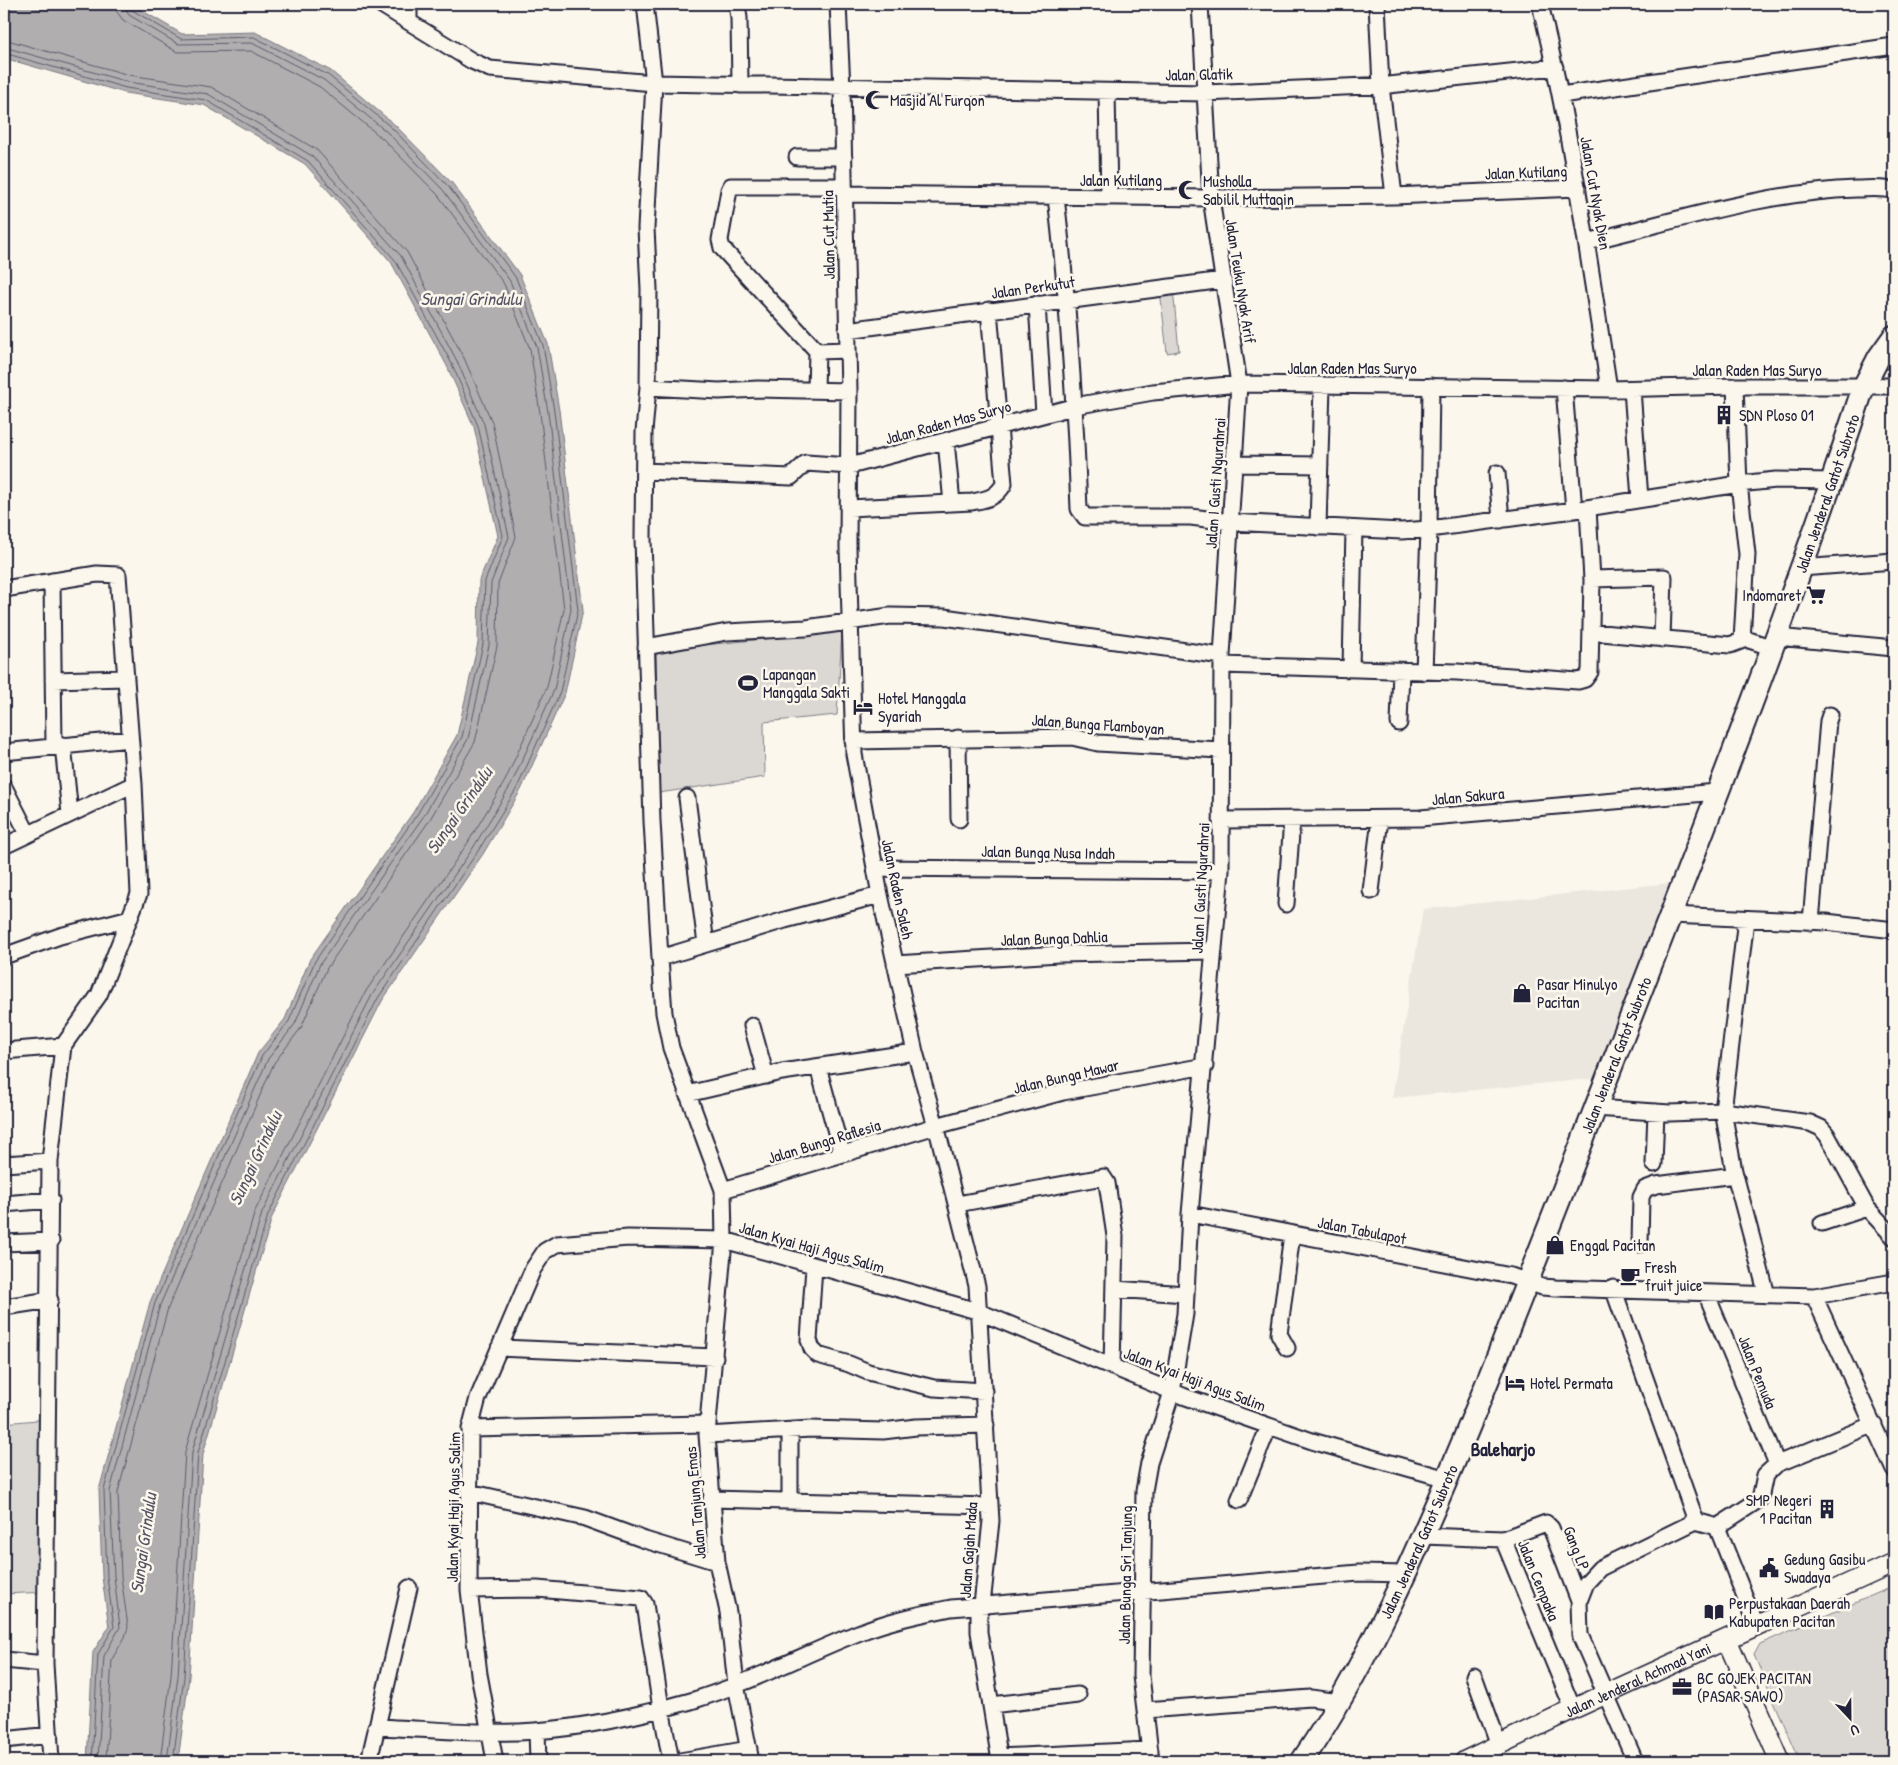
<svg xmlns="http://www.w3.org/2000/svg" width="1898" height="1765" viewBox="0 0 1898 1765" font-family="'Patrick Hand',sans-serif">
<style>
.built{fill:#ebe7df}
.green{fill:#dbd8d3;stroke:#7e7d87}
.water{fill:#b1aeb0;stroke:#787681}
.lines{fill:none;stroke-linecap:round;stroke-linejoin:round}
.shore{stroke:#5b5a6a;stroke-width:1}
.minor-casing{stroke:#22223b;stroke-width:19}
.major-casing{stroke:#22223b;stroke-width:22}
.highway-casing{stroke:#22223b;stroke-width:25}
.minor{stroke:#fbf7ec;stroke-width:15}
.major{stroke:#fbf7ec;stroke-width:19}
.highway{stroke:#fbf7ec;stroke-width:21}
.labels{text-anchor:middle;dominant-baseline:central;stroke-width:5;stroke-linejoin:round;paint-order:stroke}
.street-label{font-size:16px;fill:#22223b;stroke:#fbf7ec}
.poi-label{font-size:16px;fill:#22223b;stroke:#fbf7ec;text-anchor:start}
.water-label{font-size:18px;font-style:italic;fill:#545364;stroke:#fbf7ec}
.quarter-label{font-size:19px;font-weight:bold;fill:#22223b;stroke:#fbf7ec}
</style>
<rect width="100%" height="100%" fill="#fbf7ec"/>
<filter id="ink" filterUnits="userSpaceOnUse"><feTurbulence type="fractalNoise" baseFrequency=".02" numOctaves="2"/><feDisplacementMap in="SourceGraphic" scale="10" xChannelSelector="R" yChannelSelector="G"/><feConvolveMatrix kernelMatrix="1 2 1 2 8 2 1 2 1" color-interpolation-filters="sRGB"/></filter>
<g filter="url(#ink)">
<path class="built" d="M1679 882 1600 1078 1392 1098 1423 909Z"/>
<path class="green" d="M1173 289 1179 351 1167 353 1160 290Z
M842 631 837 715 764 722 765 777 659 793 656 650Z
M48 1419 46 1592 4 1594V1423Z
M1894 1586V1761H1800L1754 1655 1760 1644Z"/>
<path class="water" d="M4 4H131L182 34 255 32 331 71 395 125 452 183 520 275 548 344 559 410 583 610 565 693 521 790 483 854 382 1001 272 1217 203 1454 189 1677 178 1761H87L93 1652 109 1627 102 1577 99 1490 150 1302 258 1053 285 1019 310 959 414 811 457 735 478 643 479 580 498 536 474 427 447 366 391 262 305 164 204 105 125 93 4 58Z"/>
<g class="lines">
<path class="shore" d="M116 4 117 12 123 20 177 52 251 51 320 87 383 139 438 195 504 284 530 349 540 413 564 609 547 687 505 781 467 844 366 991 255 1211 185 1452 171 1676 160 1761
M124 4 129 15 178 44 252 43 324 80 388 133 443 190 510 281 537 347 548 412 571 609 554 690 511 785 473 848 372 995 262 1213 192 1452 178 1676 167 1761
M130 4 132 10 181 39 254 37 328 75 392 128 448 186 516 278 543 345 554 411 578 610 560 692 517 788 478 851 378 998 268 1215 198 1453 184 1677 173 1761
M4 39 129 75 211 87 317 150 407 252 464 358 492 422 516 537 498 584 497 646 475 742 429 821 327 968 301 1028 274 1063 168 1308 118 1492 121 1576 128 1627 125 1637 112 1659 106 1761
M4 47 128 82 208 94 312 156 401 256 457 361 484 424 509 537 491 583 489 645 468 739 423 817 320 964 295 1024 268 1059 160 1305 110 1491 114 1576 120 1627 104 1656 98 1761
M4 53 126 88 206 100 308 161 395 260 452 364 478 426 503 536 485 581 483 644 462 737 418 813 315 961 289 1021 262 1056 155 1303 104 1490 107 1577 114 1627 98 1654 92 1761"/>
<defs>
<path id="minor" d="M380 4 472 61 490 69 654 83 1205 93 1389 85 1555 67
M645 4 654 83 646 228 649 289 648 387 644 432 643 539 652 821 660 958 664 1013 671 1048 723 1190 724 1240 707 1435 717 1562 728 1612 736 1685 751 1761
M737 4 739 18 740 85
M838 4 842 88 849 391 848 547 854 754 880 895 915 1052 939 1137 977 1286 991 1521 982 1605 979 1614V1632L1000 1761
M1377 4 1381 86 1394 196
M1540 4C1571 131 1589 260 1609 389
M409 21V4
M1107 92 1109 197
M1561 95 1894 46
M797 157H844
M844 186H731L729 190 720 240 722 248 732 259 817 351 848 350
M845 194 1211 198 1394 196 1578 188
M1056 197C1068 301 1075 405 1079 509L1085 517H1191L1230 522 1401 531 1429 529 1574 510 1739 484 1776 480 1832 481
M1587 242C1675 221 1765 192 1856 189 1868 189 1884 187 1894 191
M1037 304 1044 414
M847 330 1223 280
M1735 386 1739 484 1747 554 1742 640
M648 387 719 391 758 389 849 391
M1564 388 1574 510
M1632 389 1640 499
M816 390 817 351
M946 441 952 503
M1236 464 1320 465
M644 471 791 477 806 463 850 466 1080 405 1153 392 1239 384 1609 389 1735 386H1894
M1497 473 1501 520
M849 508 972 502C987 499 996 498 1004 484L989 310
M1318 527 1322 386
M1801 568 1894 561
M1592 579 1664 577 1662 639
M52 581 54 746
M4 589 97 574 118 575 134 784 139 894 99 995 63 1046 50 1161 45 1664 51 1761
M1591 632 1730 645 1746 639 1773 648
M1777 637 1894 648
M646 647 727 632 806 628 890 616 944 617 1222 656
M1222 665 1457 672 1578 681 1585 679 1590 672 1592 580 1588 508
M1351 668 1354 529
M1424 672 1429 529 1431 386
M53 680 125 678
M1399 723 1401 671
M958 738 959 819
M853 741 1072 737 1098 743 1220 750
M63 745 70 814
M4 752 130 739
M4 787 28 834
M687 798 706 944
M1221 820 1420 818 1717 792
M4 846 134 784
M875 868 1221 871
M1371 891 1380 819
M1286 904 1292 819
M1671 915 1826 922 1894 930
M1746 919 1723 1111 1734 1171 1767 1295
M1811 922 1828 721 1830 715
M4 956 60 936 130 918
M660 958 785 920 880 895
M895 964 1059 954 1214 951
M752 1026 766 1076
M4 1051 63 1046
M818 1067 842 1154
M687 1094 782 1072 915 1052
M1595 1108 1670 1113 1723 1111 1810 1123 1821 1128 1827 1135 1867 1208 1894 1237
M4 1164 50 1161
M1654 1164 1656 1112
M723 1190 936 1126 1063 1092 1205 1066
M4 1204 51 1200
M957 1204 1103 1177 1107 1183 1115 1236 1112 1367
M1190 1214 1511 1276 1542 1287 1556 1288 1814 1296 1894 1282
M1822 1223 1867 1208
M4 1243 51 1241
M1640 1244 1641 1197 1645 1189 1656 1185 1735 1175
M814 1267 809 1340 812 1349 818 1355 849 1364 868 1372 934 1388 984 1391
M1613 1288 1696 1521
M1114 1289 1186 1294
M1706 1293 1777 1464
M1814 1296 1894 1470
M4 1307 50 1300
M499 1348 715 1357
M1287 1348 1279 1334 1292 1234
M470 1429 706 1424
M707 1435 811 1429 883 1431 916 1427 986 1425
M469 1492 585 1518 645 1540 717 1562
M711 1499 990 1506
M1239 1500 1269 1426
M790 1501V1432
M1717 1527 1760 1499 1765 1475 1777 1464 1874 1424
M1423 1536 1503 1539 1573 1709
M1503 1539 1546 1523 1551 1528 1579 1601
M469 1590 537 1589 641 1598 645 1604 661 1708 671 1761
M4 1660 45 1664
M1474 1676 1499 1745
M991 1705 1078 1695
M1145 1710 1311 1698 1339 1702
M376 1727C429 1729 483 1735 535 1731 588 1727 641 1715 691 1701 751 1683 806 1653 863 1631 892 1620 922 1614 951 1608L1359 1573 1406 1574
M537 1731 538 1761
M4 1740 50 1735
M999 1757 1150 1750
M369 1761 409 1588
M495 1761 479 1674 469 1590 470 1429 478 1398 533 1269 545 1251 557 1244 628 1238 724 1240 977 1311 1183 1396 1312 1441 1447 1479
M680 1761 749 1749
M1151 1761 1141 1676 1144 1491 1149 1463 1172 1392 1185 1314 1190 1214 1221 871 1222 656 1239 384 1211 198 1200 4
M1635 1761 1580 1635 1579 1601 1586 1583 1600 1568 1696 1521 1717 1527 1756 1625"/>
<g id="major">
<path d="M1727 1640 1780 1761"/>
<path id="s1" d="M1465 1761 1573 1709 1894 1563"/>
</g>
<g id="highway">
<path id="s2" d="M1302 1761C1369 1662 1417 1551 1463 1441 1503 1345 1541 1247 1579 1150 1677 897 1779 645 1863 388L1879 357 1894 336"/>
</g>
</defs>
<use href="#minor" class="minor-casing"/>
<use href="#major" class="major-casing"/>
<use href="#highway" class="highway-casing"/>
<use href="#minor" class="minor"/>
<use href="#major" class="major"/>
<use href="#highway" class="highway"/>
</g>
</g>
<defs>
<symbol id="mosque-bare" viewBox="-9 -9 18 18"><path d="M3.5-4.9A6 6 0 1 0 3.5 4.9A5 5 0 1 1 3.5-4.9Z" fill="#22223b" stroke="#fbf7ec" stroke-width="2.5" paint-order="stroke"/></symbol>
<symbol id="building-bare" viewBox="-9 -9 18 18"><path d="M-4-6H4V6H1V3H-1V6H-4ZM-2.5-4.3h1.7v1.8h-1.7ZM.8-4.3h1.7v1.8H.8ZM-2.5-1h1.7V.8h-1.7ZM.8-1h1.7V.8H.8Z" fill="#22223b" stroke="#fbf7ec" stroke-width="2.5" paint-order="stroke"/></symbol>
<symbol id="supermarket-bare" viewBox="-9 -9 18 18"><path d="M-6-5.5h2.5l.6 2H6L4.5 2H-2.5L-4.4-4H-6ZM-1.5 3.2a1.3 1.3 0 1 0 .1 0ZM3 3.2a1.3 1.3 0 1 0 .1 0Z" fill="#22223b" stroke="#fbf7ec" stroke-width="2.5" paint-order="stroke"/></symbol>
<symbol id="stadium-bare" viewBox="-9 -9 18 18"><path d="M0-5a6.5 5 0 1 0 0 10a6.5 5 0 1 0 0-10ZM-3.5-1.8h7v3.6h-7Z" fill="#22223b" stroke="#fbf7ec" stroke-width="2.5" paint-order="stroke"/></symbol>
<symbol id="hotel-bare" viewBox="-9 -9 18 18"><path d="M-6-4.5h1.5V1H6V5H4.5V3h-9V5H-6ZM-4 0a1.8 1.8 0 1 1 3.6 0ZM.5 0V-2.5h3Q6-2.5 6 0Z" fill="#22223b" stroke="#fbf7ec" stroke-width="2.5" paint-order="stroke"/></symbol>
<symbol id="shop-bare" viewBox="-9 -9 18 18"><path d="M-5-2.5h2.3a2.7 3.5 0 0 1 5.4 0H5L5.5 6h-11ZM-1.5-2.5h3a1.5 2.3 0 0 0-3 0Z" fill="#22223b" stroke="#fbf7ec" stroke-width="2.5" paint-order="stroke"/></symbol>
<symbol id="cafe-bare" viewBox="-9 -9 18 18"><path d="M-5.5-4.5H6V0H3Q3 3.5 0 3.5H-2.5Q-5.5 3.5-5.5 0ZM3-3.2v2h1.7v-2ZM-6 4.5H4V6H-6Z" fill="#22223b" stroke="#fbf7ec" stroke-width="2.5" paint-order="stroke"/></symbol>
<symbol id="civic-bare" viewBox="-9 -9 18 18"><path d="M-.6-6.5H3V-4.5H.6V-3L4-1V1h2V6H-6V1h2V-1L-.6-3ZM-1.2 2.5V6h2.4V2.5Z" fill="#22223b" stroke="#fbf7ec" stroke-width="2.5" paint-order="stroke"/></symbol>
<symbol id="library-bare" viewBox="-9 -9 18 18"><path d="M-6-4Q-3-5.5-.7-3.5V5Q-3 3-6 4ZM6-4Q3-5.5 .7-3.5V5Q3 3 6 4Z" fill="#22223b" stroke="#fbf7ec" stroke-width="2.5" paint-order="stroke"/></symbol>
<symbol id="office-bare" viewBox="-9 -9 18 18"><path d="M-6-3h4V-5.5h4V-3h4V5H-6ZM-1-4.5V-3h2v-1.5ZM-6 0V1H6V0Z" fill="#22223b" stroke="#fbf7ec" stroke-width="2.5" paint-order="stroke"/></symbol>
</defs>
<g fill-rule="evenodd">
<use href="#mosque-bare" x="861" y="86" width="28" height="28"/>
<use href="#mosque-bare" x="1174" y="176" width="28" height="28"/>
<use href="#building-bare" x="1710" y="401" width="28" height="28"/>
<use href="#supermarket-bare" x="1802" y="581" width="28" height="28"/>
<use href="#stadium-bare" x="734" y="669" width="28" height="28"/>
<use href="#hotel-bare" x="849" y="693" width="28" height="28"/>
<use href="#shop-bare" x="1508" y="979" width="28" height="28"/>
<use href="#shop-bare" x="1541" y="1231" width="28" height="28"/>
<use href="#cafe-bare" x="1616" y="1262" width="28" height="28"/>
<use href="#hotel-bare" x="1501" y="1369" width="28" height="28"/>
<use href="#building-bare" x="1813" y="1495" width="28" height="28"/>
<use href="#civic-bare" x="1755" y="1554" width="28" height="28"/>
<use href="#library-bare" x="1700" y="1598" width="28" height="28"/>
<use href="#office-bare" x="1668" y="1673" width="28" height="28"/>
</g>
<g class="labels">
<g class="street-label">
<text transform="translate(1199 74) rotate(-1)">Jalan Glatik</text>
<text transform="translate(1526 172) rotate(-2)">Jalan Kutilang</text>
<text x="1121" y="180">Jalan Kutilang</text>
<text transform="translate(1596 193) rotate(80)">Jalan Cut Nyak Dien</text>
<text transform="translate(828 235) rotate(-91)">Jalan Cut Mutia</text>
<text transform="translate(1241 281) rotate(81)">Jalan Teuku Nyak Arif</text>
<text transform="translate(1033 287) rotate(-8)">Jalan Perkutut</text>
<text x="1352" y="368">Jalan Raden Mas Suryo</text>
<text x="1757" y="370">Jalan Raden Mas Suryo</text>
<text transform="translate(948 422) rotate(-15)">Jalan Raden Mas Suryo</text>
<text transform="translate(1215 483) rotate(-86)">Jalan I Gusti Ngurahrai</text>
<text stroke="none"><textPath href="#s2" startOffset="1374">Jalan Jenderal Gatot Subroto</textPath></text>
<text transform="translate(1098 724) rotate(4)">Jalan Bunga Flamboyan</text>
<text transform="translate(1468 796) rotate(-5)">Jalan Sakura</text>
<text transform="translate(1048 852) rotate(1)">Jalan Bunga Nusa Indah</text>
<text transform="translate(1200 888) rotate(-87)">Jalan I Gusti Ngurahrai</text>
<text transform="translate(898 889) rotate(78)">Jalan Raden Saleh</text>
<text transform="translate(1054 938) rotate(-2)">Jalan Bunga Dahlia</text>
<text stroke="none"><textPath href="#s2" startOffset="774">Jalan Jenderal Gatot Subroto</textPath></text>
<text transform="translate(1066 1076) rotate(-13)">Jalan Bunga Mawar</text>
<text transform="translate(824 1141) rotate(-17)">Jalan Bunga Raflesia</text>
<text transform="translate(1362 1230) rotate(11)">Jalan Tabulapot</text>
<text transform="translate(812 1247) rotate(16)">Jalan Kyai Haji Agus Salim</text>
<text transform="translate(1758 1372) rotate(68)">Jalan Pemuda</text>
<text transform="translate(1195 1379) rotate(21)">Jalan Kyai Haji Agus Salim</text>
<text transform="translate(695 1503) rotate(-95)">Jalan Tanjung Emas</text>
<text transform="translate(453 1507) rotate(-89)">Jalan Kyai Haji Agus Salim</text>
<text stroke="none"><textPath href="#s2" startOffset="249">Jalan Jenderal Gatot Subroto</textPath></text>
<text transform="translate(1577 1548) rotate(68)">Gang LP</text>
<text transform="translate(968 1550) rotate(-86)">Jalan Gajah Mada</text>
<text transform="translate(1125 1575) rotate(-89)">Jalan Bunga Sri Tanjung</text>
<text transform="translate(1539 1580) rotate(68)">Jalan Cempaka</text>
<text stroke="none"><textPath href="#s1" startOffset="191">Jalan Jenderal Achmad Yani</textPath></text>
</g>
<g class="poi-label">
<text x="890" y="100">Masjid Al Furqon</text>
<text x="1203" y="181">Musholla<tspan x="1203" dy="18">Sabilil Muttaqin</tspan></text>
<text x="1739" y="415">SDN Ploso 01</text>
<text x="1801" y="595" text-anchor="end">Indomaret</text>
<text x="763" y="674">Lapangan<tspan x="763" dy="18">Manggala Sakti</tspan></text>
<text x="878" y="698">Hotel Manggala<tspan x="878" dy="18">Syariah</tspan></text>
<text x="1537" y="984">Pasar Minulyo<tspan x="1537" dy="18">Pacitan</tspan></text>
<text x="1570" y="1245">Enggal Pacitan</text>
<text x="1645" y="1267">Fresh<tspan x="1645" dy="18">fruit juice</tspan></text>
<text x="1530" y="1383">Hotel Permata</text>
<text x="1812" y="1500" text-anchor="end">SMP Negeri<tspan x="1812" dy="18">1 Pacitan</tspan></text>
<text x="1784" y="1559">Gedung Gasibu<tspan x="1784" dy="18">Swadaya</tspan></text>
<text x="1729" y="1603">Perpustakaan Daerah<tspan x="1729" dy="18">Kabupaten Pacitan</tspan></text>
<text x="1697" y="1678">BC GOJEK PACITAN<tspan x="1697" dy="18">(PASAR SAWO)</tspan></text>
</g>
<g class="water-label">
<text x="471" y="298">Sungai Grindulu</text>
<text transform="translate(459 810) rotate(-55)">Sungai Grindulu</text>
<text transform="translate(255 1158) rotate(-65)">Sungai Grindulu</text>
<text transform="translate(143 1543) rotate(-82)">Sungai Grindulu</text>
</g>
<g class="quarter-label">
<text x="1503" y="1449">Baleharjo</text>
</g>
</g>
<rect width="1898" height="1765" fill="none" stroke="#fbf7ec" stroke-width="20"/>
<rect x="10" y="10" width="1878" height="1745" fill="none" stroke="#22223b" stroke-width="2" filter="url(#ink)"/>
<g transform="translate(1850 1718) rotate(158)" stroke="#fbf7ec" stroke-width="4" paint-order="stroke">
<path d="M0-4L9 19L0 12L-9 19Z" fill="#22223b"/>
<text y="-8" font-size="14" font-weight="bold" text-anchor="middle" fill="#22223b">U</text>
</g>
</svg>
